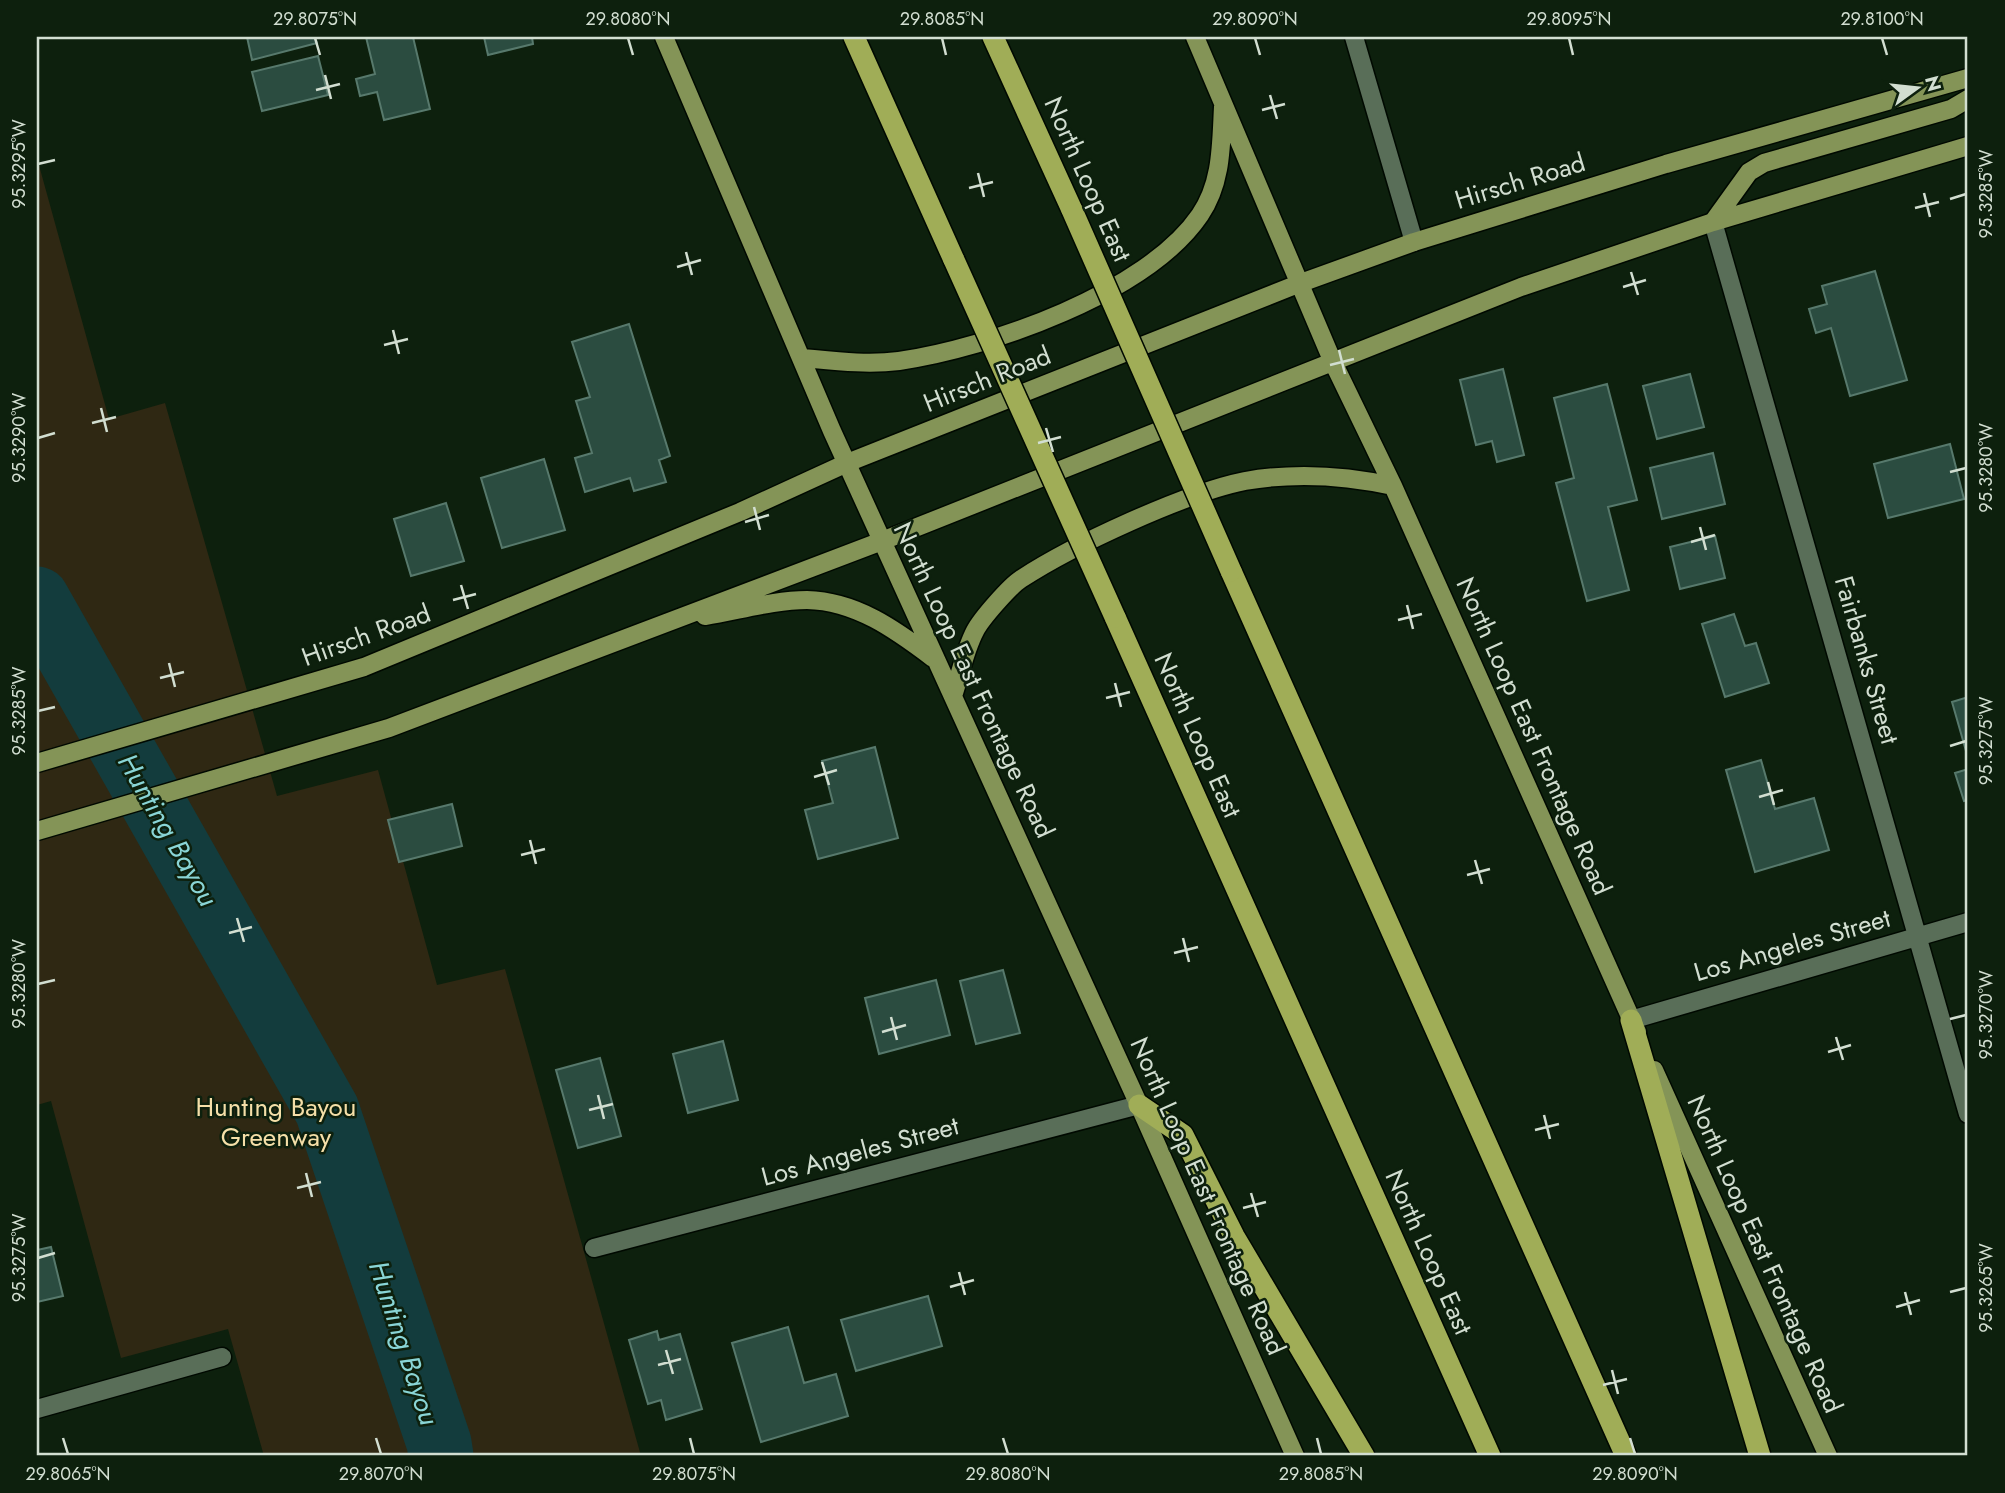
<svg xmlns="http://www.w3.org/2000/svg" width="2005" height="1493" viewBox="0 0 2005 1493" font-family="Jost,sans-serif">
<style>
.green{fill:#2f2813}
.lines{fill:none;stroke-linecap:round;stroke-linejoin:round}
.river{stroke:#133c3d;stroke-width:65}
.building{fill:#2b4c40;stroke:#57796c;stroke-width:2}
.minor-casing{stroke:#000900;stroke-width:21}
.major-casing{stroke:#000900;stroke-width:21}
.highway-casing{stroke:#000900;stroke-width:24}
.minor{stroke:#596e58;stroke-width:18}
.major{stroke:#849457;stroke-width:18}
.highway{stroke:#a0ad57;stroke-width:21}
.highway-bridge-casing{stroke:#000900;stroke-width:24;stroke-linecap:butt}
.highway-bridge{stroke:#a0ad57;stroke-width:21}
.ticks{fill:none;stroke:#d2ded1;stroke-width:2.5}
.labels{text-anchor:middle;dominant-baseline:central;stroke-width:5;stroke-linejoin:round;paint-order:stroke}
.street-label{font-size:26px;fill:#d2ded1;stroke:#0d200d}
.park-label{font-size:26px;fill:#f5dfa8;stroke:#0d200d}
.water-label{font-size:28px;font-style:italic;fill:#89d5d6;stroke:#0d200d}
.neatline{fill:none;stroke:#d2ded1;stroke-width:2.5}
.ticks-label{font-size:18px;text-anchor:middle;fill:#d2ded1}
</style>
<rect width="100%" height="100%" fill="#0d200d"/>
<path class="green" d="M37 158 109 419 165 403 277 796 378 770 437 985 505 969 641 1456H264L228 1329 121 1358 51 1101 37 1105Z"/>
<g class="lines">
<path class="river" d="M37 599 327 1110 439 1443 441 1456"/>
</g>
<path class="building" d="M247 37H315L317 43 252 60Z
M366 37H413L430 109 384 120 377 92 360 96 356 79 375 74Z
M484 37H532L533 44 488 55Z
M318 56 328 95 262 111 252 72Z
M1875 271 1907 380 1850 396 1831 328 1816 333 1809 309 1827 304 1822 286Z
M629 324 670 456 659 460 666 482 634 491 630 478 585 492 575 458 592 453 576 401 590 397 572 342Z
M1503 369 1524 455 1497 462 1492 441 1476 445 1460 380Z
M1690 374 1704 427 1657 439 1643 386Z
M1607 384 1637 500 1608 507 1629 590 1587 601 1556 483 1574 478 1554 398Z
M1950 444 1964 499 1888 518 1874 464Z
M1713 453 1725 504 1662 519 1650 468Z
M544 459 565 530 502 548 481 478Z
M446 503 464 561 411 576 394 519Z
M1715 536 1725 578 1680 589 1670 547Z
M1734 614 1745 646 1756 643 1769 683 1725 697 1702 624Z
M1968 697V758L1952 702Z
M875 747 898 838 818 859 805 810 833 803 822 761Z
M1761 760 1775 809 1814 798 1829 850 1755 872 1726 770Z
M1968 769V800L1964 801 1955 773Z
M452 804 462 846 399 862 388 820Z
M1003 970 1020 1033 976 1044 960 981Z
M936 980 950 1035 879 1054 865 998Z
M723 1041 738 1100 688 1113 673 1054Z
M600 1058 621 1136 578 1148 556 1070Z
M51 1247 63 1296 37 1302V1250Z
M928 1296 942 1346 856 1371 841 1320Z
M788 1327 804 1383 836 1374 848 1416 761 1442 732 1343Z
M657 1331 659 1340 680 1334 702 1409 666 1420 661 1400 648 1404 629 1340Z"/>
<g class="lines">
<defs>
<path id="minor" d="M1354 37 1414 242
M1713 222 1968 1114
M1631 1020 1968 922
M594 1248 1139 1105
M37 1409 222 1357"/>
<path id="major" d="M664 37 832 431 1139 1105 1295 1456
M1195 37 1332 360 1393 486 1637 1032
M1713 222 1749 172 1764 163 1951 109 1968 99
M803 358C835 361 867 365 899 361 989 348 1147 293 1200 215 1222 183 1221 145 1223 107
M705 616C737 611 774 600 807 600 856 601 896 630 933 658
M953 696C960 675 965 650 975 631 981 619 1010 586 1021 579 1073 545 1185 493 1245 481 1296 472 1343 475 1393 486
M37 763 364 667 740 512 847 463 1298 284 1414 242 1666 164 1968 78
M37 831 389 728 882 541 1521 287 1713 222 1968 146
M1654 1070 1828 1456"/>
<path id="highway" d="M854 37 954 260
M993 37 1072 210
M1231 571 1626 1456
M1115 617 1490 1456
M1631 1020 1760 1456
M1139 1105 1183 1135 1234 1236 1364 1456"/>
</defs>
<use href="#minor" class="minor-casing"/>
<use href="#major" class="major-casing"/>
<use href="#highway" class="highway-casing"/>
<use href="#minor" class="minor"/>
<use href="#major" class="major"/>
<use href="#highway" class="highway"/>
<defs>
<path id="highway-bridge" d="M1072 210 1231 571
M954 260 1115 617"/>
</defs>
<use href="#highway-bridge" class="highway-bridge-casing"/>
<use href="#highway-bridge" class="highway-bridge"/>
</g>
<path class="ticks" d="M315 38 320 55M628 38 633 55M942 38 946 55M1255 38 1260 55M1569 38 1573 55M1882 38 1887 55M325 75 331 99M316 90 340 84M1270 95 1277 119M1262 110 1285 104M38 164 55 160M978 173 984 197M969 188 993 182M1924 193 1930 217M1950 199 1966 194M1915 208 1939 202M686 252 692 275M677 267 701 260M1631 272 1638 295M1623 287 1646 280M393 330 399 354M384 345 408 339M1339 350 1345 374M1330 365 1354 359M101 408 107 432M92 423 116 417M1046 428 1053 452M38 438 55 433M1038 443 1061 437M1950 472 1966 468M754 507 760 530M745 522 769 515M1700 527 1706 550M1691 542 1715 535M461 585 468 609M453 600 476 594M1407 605 1413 629M1398 620 1422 614M169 663 175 687M160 678 184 672M1115 683 1121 707M1106 698 1130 692M38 711 55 707M1950 746 1966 741M822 762 829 785M814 777 837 770M1768 782 1774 805M1759 797 1783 790M530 840 536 864M521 855 545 849M1475 860 1482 884M1467 875 1490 869M237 918 244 942M229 933 252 927M1183 938 1189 962M1174 953 1198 947M38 984 55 980M891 1017 897 1040M1950 1019 1966 1015M882 1032 906 1025M1836 1037 1843 1060M1828 1052 1851 1045M598 1095 604 1119M589 1110 613 1104M1544 1115 1550 1139M1535 1130 1559 1124M306 1173 312 1197M297 1188 321 1182M1251 1193 1258 1217M1243 1208 1266 1202M38 1258 55 1253M959 1272 965 1295M950 1287 974 1280M1905 1292 1911 1315M1950 1292 1966 1288M1896 1307 1920 1300M666 1350 673 1374M658 1365 681 1359M1612 1370 1618 1394M1603 1385 1627 1379M63 1438 68 1454M376 1438 381 1454M690 1438 694 1454M1003 1438 1008 1454M1317 1438 1321 1454M1630 1438 1635 1454"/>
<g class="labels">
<g class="street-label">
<text transform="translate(1088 179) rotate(66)">North Loop East</text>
<text transform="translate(1520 181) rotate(-17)">Hirsch Road</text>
<text transform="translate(987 379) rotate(-22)">Hirsch Road</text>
<text transform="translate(366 635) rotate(-20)">Hirsch Road</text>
<text transform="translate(1867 660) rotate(74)">Fairbanks Street</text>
<text transform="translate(974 680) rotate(65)">North Loop East Frontage Road</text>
<text transform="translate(1198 735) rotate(66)">North Loop East</text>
<text transform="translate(1534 736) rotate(66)">North Loop East Frontage Road</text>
<text transform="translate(1792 945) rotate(-16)">Los Angeles Street</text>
<text transform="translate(860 1151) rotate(-15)">Los Angeles Street</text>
<text transform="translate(1208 1196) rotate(66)">North Loop East Frontage Road</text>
<text transform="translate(1429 1252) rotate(66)">North Loop East</text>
<text transform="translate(1765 1254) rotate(66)">North Loop East Frontage Road</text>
</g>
<g class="park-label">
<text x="276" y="1107">Hunting Bayou<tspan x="276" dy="30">Greenway</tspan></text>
</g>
<g class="water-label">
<text transform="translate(168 830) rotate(60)">Hunting Bayou</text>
<text transform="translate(404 1343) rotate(72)">Hunting Bayou</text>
</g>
</g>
<rect width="2005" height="1493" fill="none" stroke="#0d200d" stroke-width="77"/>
<g transform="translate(1917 88) rotate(75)" stroke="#0d200d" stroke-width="5" paint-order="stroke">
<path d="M0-5L12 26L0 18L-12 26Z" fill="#d2ded1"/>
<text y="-10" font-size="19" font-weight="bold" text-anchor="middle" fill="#d2ded1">N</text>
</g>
<rect x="38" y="38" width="1928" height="1416" class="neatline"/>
<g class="ticks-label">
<text x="315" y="25">29.8075°N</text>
<text x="628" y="25">29.8080°N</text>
<text x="942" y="25">29.8085°N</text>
<text x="1255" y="25">29.8090°N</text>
<text x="1569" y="25">29.8095°N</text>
<text x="1882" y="25">29.8100°N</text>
<text transform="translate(19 164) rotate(-90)" y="6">95.3295°W</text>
<text transform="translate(1986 194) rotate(-90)" y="6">95.3285°W</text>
<text transform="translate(19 438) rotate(-90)" y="6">95.3290°W</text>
<text transform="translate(1986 468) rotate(-90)" y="6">95.3280°W</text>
<text transform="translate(19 711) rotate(-90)" y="6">95.3285°W</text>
<text transform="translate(1986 741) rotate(-90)" y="6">95.3275°W</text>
<text transform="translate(19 984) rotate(-90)" y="6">95.3280°W</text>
<text transform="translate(1986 1015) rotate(-90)" y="6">95.3270°W</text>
<text transform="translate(19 1258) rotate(-90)" y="6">95.3275°W</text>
<text transform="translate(1986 1288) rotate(-90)" y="6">95.3265°W</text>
<text x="68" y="1480">29.8065°N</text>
<text x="381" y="1480">29.8070°N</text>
<text x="694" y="1480">29.8075°N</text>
<text x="1008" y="1480">29.8080°N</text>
<text x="1321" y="1480">29.8085°N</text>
<text x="1635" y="1480">29.8090°N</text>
</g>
</svg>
